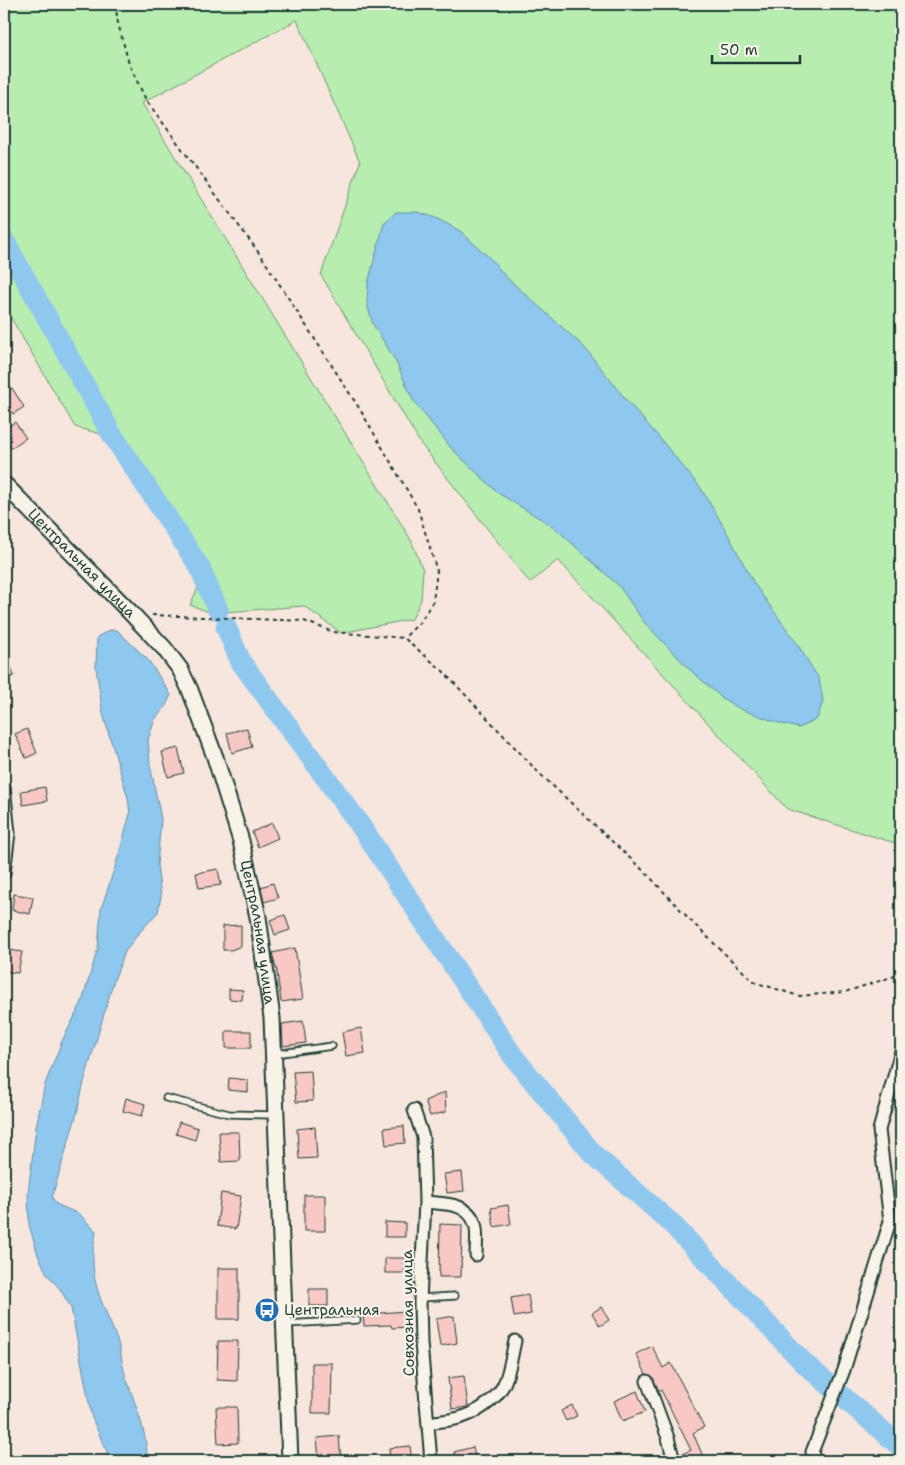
<svg xmlns="http://www.w3.org/2000/svg" width="905" height="1465" viewBox="0 0 905 1465" font-family="'Shantell Sans',sans-serif">
<style>
.green{fill:#b7edaf;stroke:#6b9572}
.water{fill:#8fc8ef;stroke:#6290a4}
.lines{fill:none;stroke-linecap:round;stroke-linejoin:round}
.river{stroke:#8fc8ef;stroke-width:21}
.building{fill:#f8c8c4;stroke:#1f3d34}
.lane-casing{stroke:#1f3d34;stroke-width:9}
.street-casing{stroke:#1f3d34;stroke-width:15}
.secondary-casing{stroke:#1f3d34;stroke-width:19}
.path{stroke:#1f3d34;stroke-width:2;stroke-dasharray:4 4;stroke-linecap:butt}
.lane{stroke:#f7f3e8;stroke-width:5.5}
.street{stroke:#f7f3e8;stroke-width:11}
.secondary{stroke:#f7f3e8;stroke-width:15}
.labels{text-anchor:middle;dominant-baseline:central;stroke-width:4;stroke-linejoin:round;paint-order:stroke}
.street-label{font-size:15px;fill:#1f3d34;stroke:#f7f3e8}
.poi-label{font-size:15px;fill:#1f3d34;stroke:#f7f3e8;text-anchor:start}
</style>
<rect width="100%" height="100%" fill="#f7e6dd"/>
<filter id="ink" filterUnits="userSpaceOnUse"><feTurbulence type="fractalNoise" baseFrequency=".02" numOctaves="2"/><feDisplacementMap in="SourceGraphic" scale="10" xChannelSelector="R" yChannelSelector="G"/><feConvolveMatrix kernelMatrix="1 2 1 2 8 2 1 2 1" color-interpolation-filters="sRGB"/></filter>
<g filter="url(#ink)">
<path class="green" d="M4 4H901V845L787 809 558 560 530 583 420 443 321 275 360 162 297 20 142 103 411 540 423 570 421 600 412 619 341 633 304 606 212 613 190 605 208 566 178 517 112 437 75 427 4 306Z"/>
<path class="water" d="M396 212H418L438 219 460 231 492 260 505 276 584 347 628 402 657 435 700 487 724 527 755 585 796 642 819 679 823 701 817 719 799 728 779 723 740 709 722 698 689 669 644 622 619 586 554 527 498 493 452 449 413 400 395 360 373 324 367 304 368 283 384 223Z
M4 235 14 255 30 277 31 289 20 279 4 252Z
M110 630H117L149 661 171 695 164 709 155 719 148 740 150 764 161 819 157 865 161 896 158 912 138 934 125 952 114 980 84 1082 77 1113 52 1197 56 1204 79 1214 96 1231C95 1241 92 1251 93 1261 93 1292 110 1317 119 1346 122 1358 123 1371 128 1383 136 1407 148 1435 147 1461H111L92 1418 71 1308 60 1289 47 1274 38 1255 29 1225 28 1193 36 1127 45 1084 62 1041 82 1002 89 978 98 948 101 909 116 864 130 814 128 798 103 714 96 668 97 637Z"/>
<g class="lines">
<path class="river" d="M4 240 111 433 199 566 218 610
M226 627 241 662 358 822 513 1056 593 1154 671 1223 805 1364 901 1447"/>
</g>
<path class="building" d="M12 388 24 407 13 414 4 400V394Z
M15 422 26 438 11 448 4 437V430Z
M5 650 14 676 4 679V651Z
M247 728 252 747 232 753 227 733Z
M27 729 37 753 26 758 15 734Z
M178 748 184 773 168 777 162 752Z
M45 787 47 801 23 805 21 791Z
M272 823 278 838 258 847 252 832Z
M218 869 221 885 199 888 196 873Z
M273 883 278 898 264 902 261 887Z
M14 894 33 897 30 914 12 910Z
M285 915 290 930 275 935 270 920Z
M241 925V946L231 950H223V926Z
M295 948 303 999 281 1002 277 972 272 953Z
M4 949 22 952 18 973 4 971Z
M229 989 243 990 242 1000 229 999Z
M303 1021 306 1043 283 1046 282 1024Z
M361 1028 365 1053 346 1056 342 1032Z
M226 1031H251V1048H226Z
M311 1071 313 1101 296 1102 293 1072Z
M229 1078 248 1080V1092L228 1090Z
M445 1092 446 1112 430 1116 425 1101Z
M126 1098 145 1104 142 1116 123 1111Z
M179 1122 198 1128 195 1140 176 1134Z
M404 1126 405 1143 386 1145 384 1128Z
M315 1127 317 1158 299 1159 297 1129Z
M219 1132H239L240 1161 221 1162Z
M462 1172 464 1191 447 1193 444 1174Z
M221 1193 241 1196 236 1229 217 1226Z
M304 1195H325V1231H304Z
M508 1205 511 1224 494 1227 491 1208Z
M385 1222 405 1223V1237H385Z
M440 1224 462 1225 461 1277H439Z
M385 1258H405V1273H385Z
M218 1268H239V1319H218Z
M309 1289H328V1306H309Z
M528 1295 531 1314 514 1317 511 1298Z
M601 1307 609 1320 600 1326 592 1313Z
M379 1309 380 1313 407 1311 408 1327 392 1328 391 1325 364 1326 363 1310Z
M454 1316 457 1343 440 1346 436 1319Z
M218 1341H238L237 1381 217 1380Z
M652 1346 663 1368 671 1363 704 1427 693 1433 705 1461H681L680 1455 691 1450 661 1390 659 1391 652 1376 646 1374 636 1354Z
M312 1363H332L331 1413H312Z
M464 1376 468 1407 452 1409 448 1378Z
M637 1391 645 1412 622 1421 614 1401Z
M572 1405 577 1416 566 1421 561 1411Z
M216 1407H237L238 1443 218 1444Z
M339 1436 341 1461H319L317 1438Z
M410 1446 412 1461H390L389 1448Z
M473 1447 476 1461H456L454 1452Z"/>
<g class="lines">
<defs>
<path id="lane" d="M275 1054 332 1046
M166 1098 229 1114 276 1115
M420 1298 455 1296
M286 1324 357 1320"/>
<path id="street" d="M4 787 9 833 4 873
M414 1110 423 1137 425 1202 420 1301 421 1343 431 1461
M425 1202C444 1204 468 1202 475 1224 478 1232 476 1245 476 1255
M647 1381 668 1438 674 1461
M428 1423C438 1421 449 1421 459 1418 475 1414 495 1401 503 1386 509 1375 512 1354 515 1341
M815 1461 812 1452 844 1370 890 1221 879 1130 901 1051"/>
<g id="secondary">
<path id="s1" d="M4 484 130 612 164 648 180 669 190 690 215 757 241 841 258 917 272 1018 290 1461"/>
</g>
</defs>
<use href="#lane" class="lane-casing"/>
<use href="#street" class="street-casing"/>
<use href="#secondary" class="secondary-casing"/>
<path class="path" d="M116 4 117 19 129 64 146 100 262 257 361 411 418 509 437 571 433 601 421 621 404 638
M152 615 304 621 333 632 404 638 442 670 538 772 648 875 693 923 754 982 799 996 845 992 901 974"/>
<use href="#lane" class="lane"/>
<use href="#street" class="street"/>
<use href="#secondary" class="secondary"/>
</g>
</g>
<defs>
<symbol id="bus-disc" viewBox="-11 -11 22 22"><circle r="9.5" fill="#1f6fb2" stroke="#f7f3e8"/><path d="M-5-6H5V4H4V6H2V4H-2V6H-4V4H-5ZM-3.5-4V0h7V-4ZM-3.5 1.2v1.5H-2V1.2ZM2 1.2v1.5H3.5V1.2Z" fill="#fff"/></symbol>
</defs>
<g fill-rule="evenodd">
<use href="#bus-disc" x="253" y="1296" width="28" height="28"/>
</g>
<g class="labels">
<g class="street-label">
<text stroke="none"><textPath href="#s1" startOffset="111">Центральная улица</textPath></text>
<text stroke="none"><textPath href="#s1" startOffset="531">Центральная улица</textPath></text>
<text transform="translate(408 1313) rotate(-91)">Совхозная улица</text>
</g>
<g class="poi-label">
<text x="284" y="1310">Центральная</text>
</g>
</g>
<rect width="905" height="1465" fill="none" stroke="#f7f3e8" stroke-width="20"/>
<rect x="10" y="10" width="885" height="1445" fill="none" stroke="#1f3d34" stroke-width="2" filter="url(#ink)"/>
<path d="M712 55v8h88v-8" fill="none" stroke="#1f3d34" stroke-width="2.5"/>
<text x="720" y="55" font-size="15" fill="#1f3d34" stroke="#f7f3e8" stroke-width="4" paint-order="stroke">50 m</text>
</svg>
